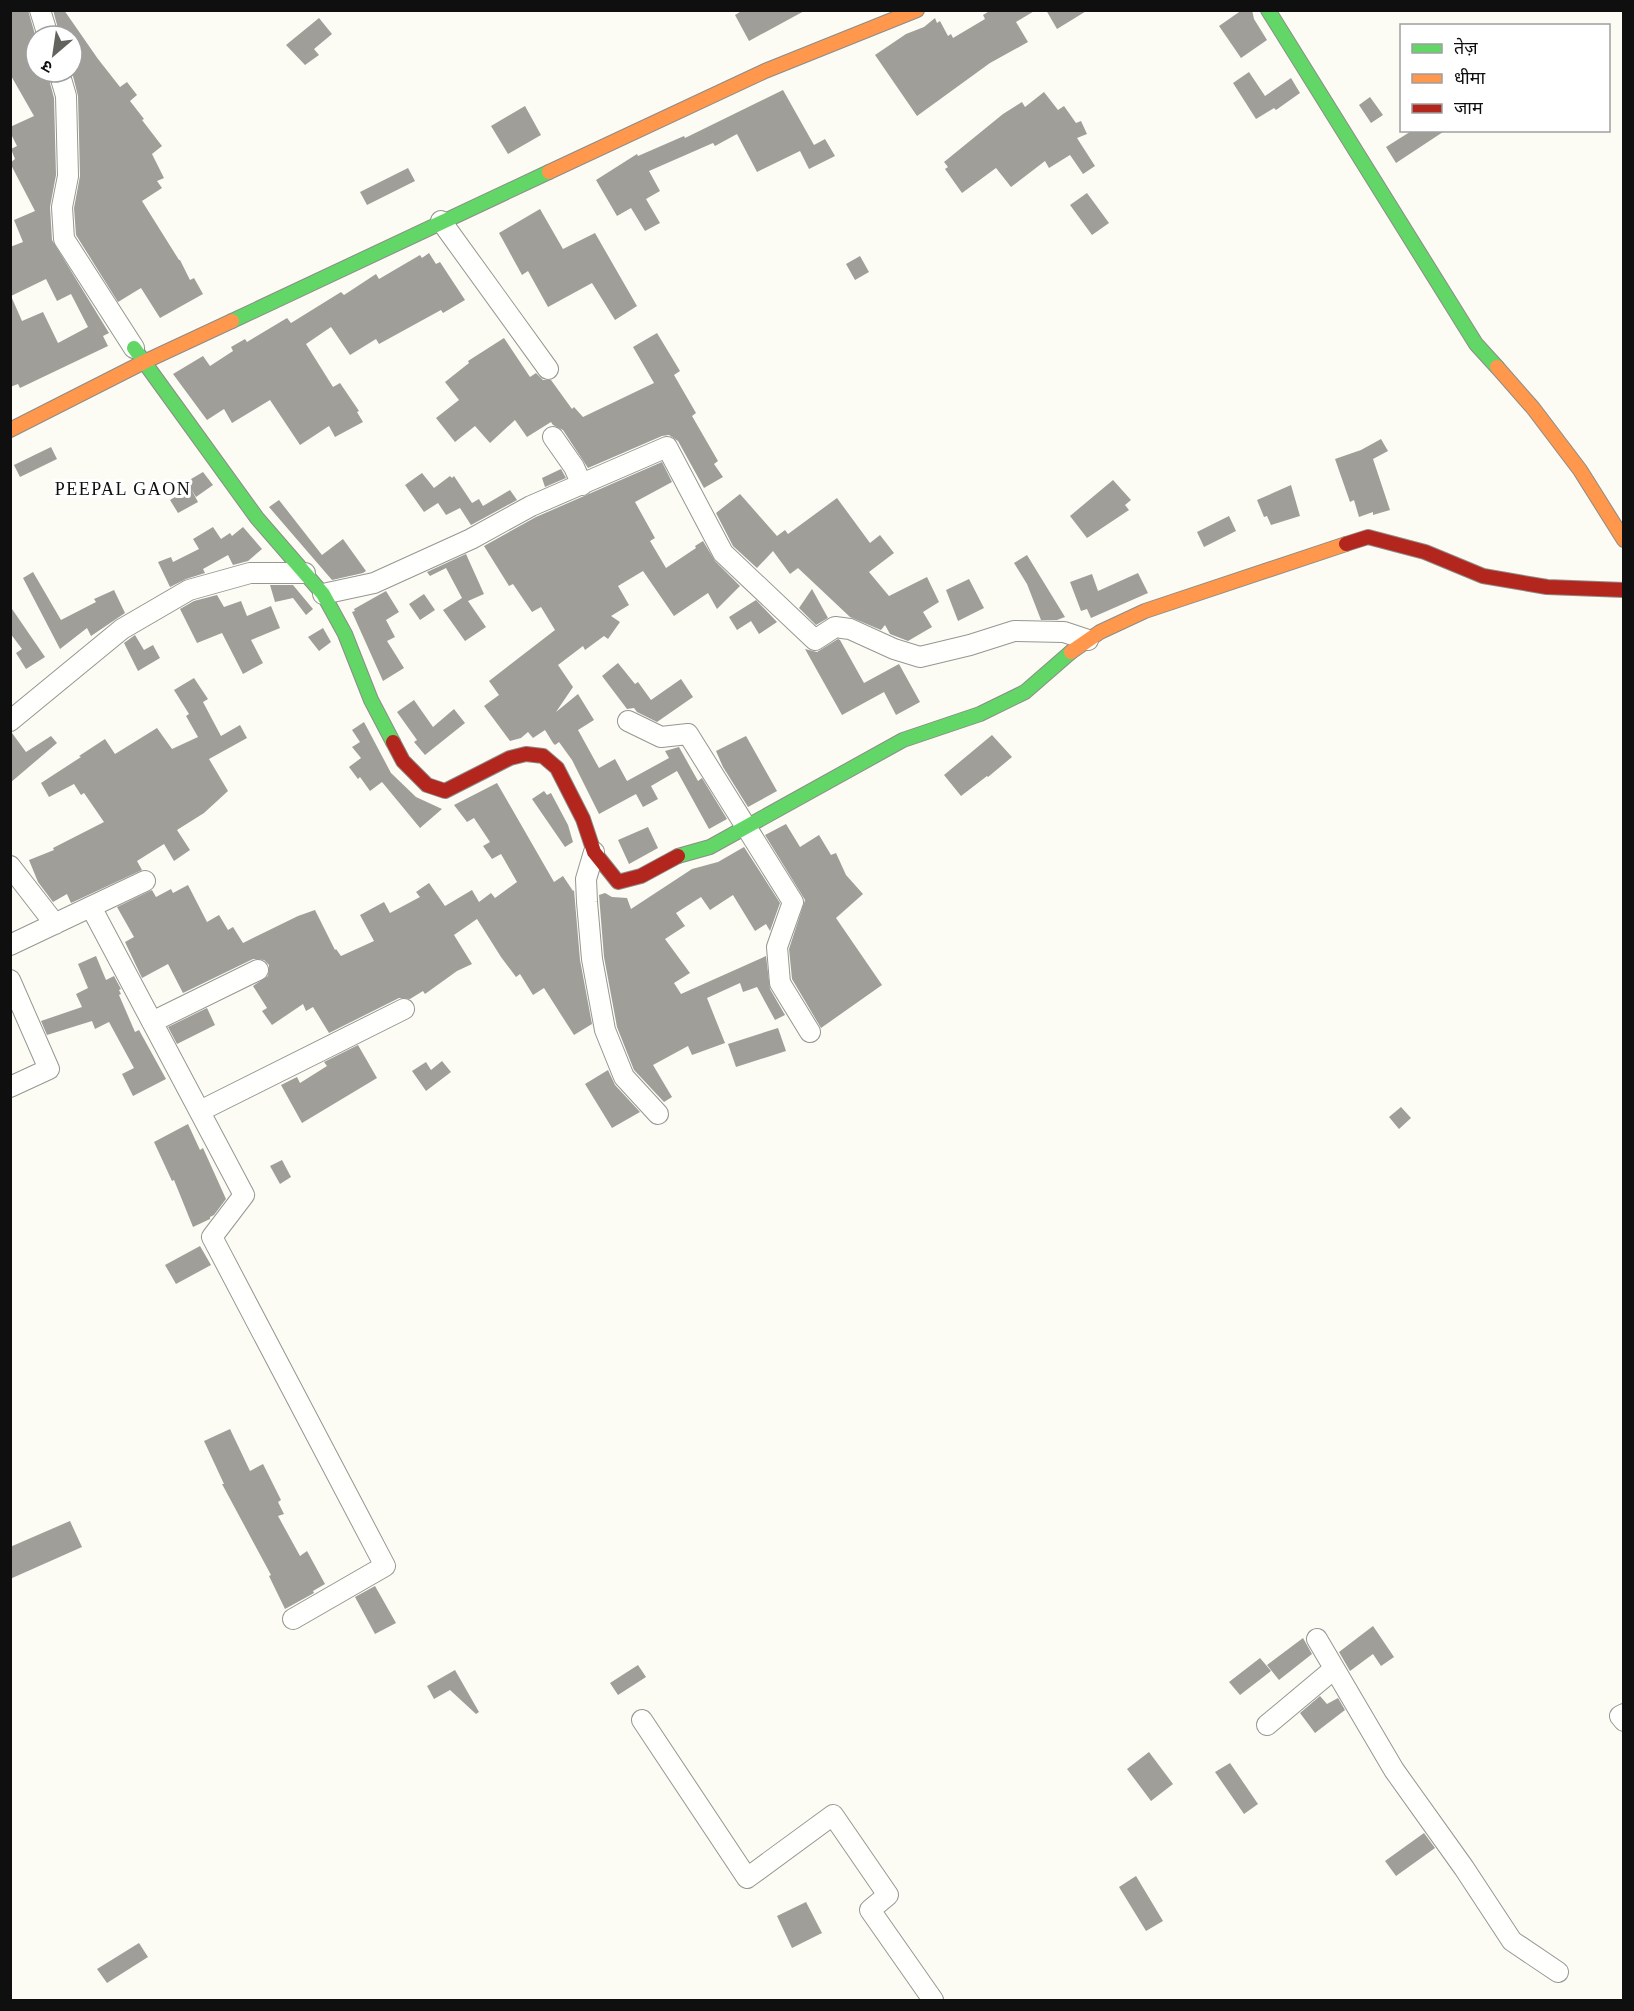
<svg xmlns="http://www.w3.org/2000/svg" width="1634" height="2011" viewBox="0 0 1634 2011" font-family="'Times New Roman','Noto Sans Devanagari',serif">
<style>
.building{fill:#9f9e99;fill-rule:evenodd}
.lines{fill:none;stroke-linecap:round;stroke-linejoin:round}
.street-casing{stroke:#969692;stroke-width:22}
.fast-casing{stroke:#8c8c89;stroke-width:16}
.slow-casing{stroke:#8c8c89;stroke-width:16}
.jam-casing{stroke:#8c8c89;stroke-width:16}
.street{stroke:#fffffd;stroke-width:20}
.fast{stroke:#63d668;stroke-width:14}
.slow{stroke:#ff974d;stroke-width:14}
.jam{stroke:#b3261e;stroke-width:14}
.labels{text-anchor:middle;dominant-baseline:central;stroke-width:6;stroke-linejoin:round;paint-order:stroke}
.quarter-label{font-size:18px;letter-spacing:1.5px;fill:#0f0f0f;stroke:#fff}
</style>
<rect width="100%" height="100%" fill="#fcfcf4"/>
<path class="building" d="M10 10H28L36 38V72H47L54 98 56 175 50 207 52 240 109 333 103 336 108 346 20 388 18 384 10 387V247L23 242 14 220 35 211 10 163 15 159 11 149 17 146 10 132V127L34 116 10 74ZM46 279 57 301 71 294 88 327 58 343 43 312 22 321 11 296Z
M53 10H64L98 59 120 87 127 82 137 95 130 101 144 119 142 120 162 146 152 154 164 178 157 181 162 188 142 201 179 260H180L190 280 194 278 203 294 160 318 141 288 118 302 76 235 74 208 80 176 78 96 72 72V36H60Z
M743 10H806L749 41 735 15Z
M991 10H1036L1016 22 1028 42 990 63 917 116 875 55 906 34 924 27 935 18 937 23 940 21 948 36 951 34 953 38 985 19 983 15Z
M1046 10H1088L1057 29Z
M1242 10H1252L1254 19 1267 40 1241 58 1219 26Z
M319 18 332 34 314 49 319 55 305 65 286 45Z
M1249 72 1265 96 1291 78 1300 93 1276 110 1274 108 1256 119 1233 83Z
M783 90 814 145 825 139 835 156 809 169 800 151 757 172 737 134 715 146 713 143 649 171 660 191 646 199 660 223 645 231 631 208 617 216 596 180 637 154 638 156 684 136 685 138Z
M1044 92 1058 110 1064 106 1076 123 1081 121 1087 134 1077 138 1095 166 1083 174 1070 155 1049 168 1045 161 1011 187 996 168 962 193 945 169 948 167 944 162 1003 114 1022 102 1025 107Z
M1370 97 1383 115 1371 123 1359 105Z
M525 106 541 135 508 154 491 126Z
M1413 130H1446L1396 163 1386 147Z
M408 168 415 181 367 205 360 192Z
M1087 193 1109 223 1092 235 1070 205Z
M540 209 563 249 595 233 637 306 615 320 592 283 548 307 528 271 522 275 499 233Z
M429 253 436 264 440 262 465 300 443 313 441 310 379 344 376 339 350 355 331 327 306 344 333 387 340 383 359 411 357 412 363 422 335 437 329 426 300 445 270 400 232 423 224 409 207 420 173 374 203 356 210 366 233 351 231 347 245 339 247 342 287 318 291 323 341 292 344 295 376 274 379 279 420 255 422 258Z
M860 256 869 272 855 280 846 264Z
M657 333 680 371 674 375 696 413 692 416 718 461 714 464 723 477 704 488 678 441 669 435 662 436 588 468 563 430 553 425 551 422 527 437 515 420 490 443 475 426 455 442 436 418 459 400 445 382 469 363 468 361 504 338 530 377 536 373 543 380H551L572 409 574 407 583 417 654 383 633 347Z
M1381 439 1388 451 1373 459 1390 510 1373 515V512L1359 517 1354 500 1350 502 1335 459 1361 450Z
M51 447 57 459 20 477 14 465Z
M662 462 672 482 635 502 655 538 650 541 666 568 696 548 695 546 703 541 715 561 740 586 717 609 708 593 674 616 643 571 618 586 629 605 611 616 620 622 608 639 604 636 585 650 583 646 558 665 573 687 556 712 578 694 594 720 578 730 599 768 615 759 627 781 669 758 665 751 679 747 698 781 702 778 727 819 709 829 677 771 651 786 658 799 643 807 636 794 599 814 572 760 559 742 555 745 553 743 545 730 533 738 528 732 521 738 510 741 484 706 499 695 489 681 555 630 541 607 532 612 513 584 509 586 484 546 536 517Z
M561 469 566 478 545 487 542 478Z
M203 472 213 485 196 497 191 489 198 502 178 513 170 500 190 488 186 482Z
M422 473 434 488 450 476 452 478 454 476 472 503 479 499 483 506 510 490 517 500 471 525 460 508 446 515 438 503 424 512 405 485Z
M1113 480 1131 500 1125 505 1129 510 1087 538 1070 516Z
M1291 485 1300 516 1271 525 1267 516 1264 517 1257 500Z
M740 494 777 536 785 530 788 534 837 498 870 543 880 535 894 553 869 572 889 596 927 577 939 602 923 612 932 627 908 641 890 634 885 625 881 630 850 617 798 568 790 574 773 551 757 568 733 546 716 513Z
M279 500 322 555 343 539 366 571 363 573 332 580 269 507Z
M1229 516 1236 531 1204 547 1197 532Z
M213 527 221 539 230 533 232 536 243 527 262 549 248 561 233 565 228 555 203 569 205 573 186 579 170 587 158 562 171 557 173 562 199 549 193 539Z
M466 554 484 594 468 601 486 627 465 641 443 610 462 598 446 568 430 576 427 572Z
M1027 555 1065 617 1057 620H1041L1027 584 1014 563Z
M33 572 61 620 96 602 94 599 114 590 125 613 91 636 87 628 60 649 23 578Z
M1138 573 1148 593 1091 618 1087 609 1081 611 1070 582 1092 574 1098 591Z
M969 579 984 608 958 621 946 590Z
M270 585H293L313 609 306 615 293 598 275 602Z
M812 589 828 618 816 625 799 608Z
M386 591 399 612 386 620 395 637 387 641 404 668 383 681 352 612 355 611 354 609Z
M424 594 435 610 420 620 409 604Z
M217 595 224 607 241 601 247 616 271 606 280 628 251 640 263 663 243 674 222 633 197 643 180 609 194 601Z
M756 600 777 622 759 634 751 621 737 630 729 617Z
M10 606 45 657 26 669 16 653 22 649 10 633Z
M323 628 331 642 319 651 308 637Z
M135 635 144 650 153 645 160 658 138 671 124 643Z
M838 639 840 640 864 683 899 664 920 702 896 715 884 692 842 715 805 649 817 652Z
M618 663 635 684 638 682 651 700 681 679 693 697 657 722 637 712 634 708 627 709 602 676Z
M194 678 208 699 203 702 221 736 240 725 247 738 209 759 228 791 204 813 177 830 190 850 174 861 164 844 137 861 142 870 71 903 67 894 53 902 38 882 29 860 54 850 53 848 104 822 84 793 81 795 74 784 49 797 41 783 81 757 79 756 105 739 115 754 157 728 172 749 198 737 186 716 189 714 174 690Z
M414 700 433 727 454 709 465 723 425 755 414 742 417 740 397 712Z
M364 722 391 773 416 797 442 809 420 828 382 782 370 791 360 777 358 779 349 767 361 758 352 747 360 742 352 730Z
M10 733H12L26 752 51 736 57 743 10 783Z
M992 735 1012 757 988 777 987 776 961 796 944 775Z
M746 736 777 791 748 807 723 767 716 751Z
M497 783 554 882 563 876 573 891 574 890 580 960 592 1024 574 1035 544 988 533 995 520 974 516 977 501 957 477 919 454 935 472 964 457 971 425 994 423 991 410 999 399 998 329 1033 313 1007 306 1011 303 1004 272 1025 262 1011 267 1008 253 986 268 976 269 965 264 960 253 959 183 993 168 964 142 978 125 942 134 937 117 907 152 890 156 897 171 889 173 893 188 885 207 922 219 915 228 930 233 927 243 943 298 916 315 910 335 950 336 949 341 956 374 941 360 915 384 902 390 913 420 897 416 892 429 883 445 906 472 890 479 902 491 893 495 898 517 882 501 854 492 859 483 846 490 842 474 818 467 822 454 805Z
M544 791 547 795 551 793 568 825 573 842 565 847 532 799Z
M786 824 800 847 819 835 831 855 836 853 846 875 863 894 836 918 882 985 821 1028 792 979 789 949 805 900 765 835Z
M648 827 658 848 629 864 618 840Z
M744 847 780 903 770 931 766 924 755 931 733 895 710 910 701 897 676 913 685 926 665 939 690 973 674 983 681 994 766 956 770 989 785 1015 775 1020 757 987 743 992 740 983 707 998 725 1043 692 1055 688 1046 653 1065 672 1097 664 1102 634 1070 617 1027 604 957 599 895 605 893 612 897 627 898 631 909 692 869 718 862Z
M96 956 106 980 114 976 121 989 119 990 121 994 119 995 135 1032 139 1030 166 1079 133 1096 122 1074 134 1068 109 1022 95 1029 92 1021 47 1035 41 1021 82 1007 76 994 88 988 78 964Z
M207 1008 215 1025 177 1044 168 1027Z
M778 1028 786 1051 736 1067 728 1044Z
M358 1045 377 1078 302 1123 281 1085 297 1077 300 1083 327 1066 324 1062Z
M442 1061 451 1072 426 1091 412 1071 426 1062 431 1070Z
M608 1070 615 1085 640 1112 612 1128 585 1084Z
M1401 1107 1411 1118 1399 1129 1389 1117Z
M188 1124 200 1150 203 1148 226 1199 214 1215 210 1217V1219L193 1227 174 1180 172 1181 154 1142Z
M282 1160 291 1177 280 1184 270 1166Z
M200 1246 211 1265 176 1284 165 1265Z
M230 1429 250 1471 263 1464 281 1500 278 1502 284 1514 278 1516 300 1556 307 1551 325 1584 313 1591 314 1593 285 1609 269 1576 271 1575 222 1484H224L204 1441Z
M70 1521 82 1547 10 1579V1547Z
M375 1586 396 1623 375 1634 355 1597Z
M1373 1626 1394 1657 1381 1666 1373 1654 1350 1671 1339 1652Z
M1303 1638 1312 1654 1279 1680 1267 1665Z
M1260 1658 1271 1671 1240 1695 1229 1682Z
M638 1665 646 1677 618 1695 610 1683Z
M455 1670 479 1712 476 1714 450 1690 434 1699 427 1686Z
M1320 1696 1327 1704 1338 1698 1345 1710 1315 1733 1300 1713Z
M1149 1752 1173 1784 1151 1801 1127 1769Z
M1230 1763 1258 1804 1244 1814 1215 1772Z
M1424 1833 1435 1848 1396 1876 1385 1861Z
M1136 1876 1163 1921 1146 1931 1119 1887Z
M806 1902 822 1933 792 1948 777 1916Z
M139 1943 148 1957 107 1983 97 1969Z"/>
<g class="lines">
<defs>
<path id="street" d="M40 10 48 36
M59 72 66 96 68 176 62 207 64 239 134 348
M441 221 548 369
M553 437 574 467 582 485
M323 594 374 583 471 539 531 506 667 447 723 553 815 640 835 627 850 629 894 649 920 657 970 645 1014 631 1064 632 1088 640
M10 721 122 629 189 590 250 573H305
M628 721 661 737 688 734 793 902 777 947 780 983 810 1032
M594 852 586 879 587 902 592 959 605 1030 624 1077 658 1114
M10 866 55 924
M91 907 244 1195 212 1237 385 1566 293 1619
M10 945 145 881
M10 980 49 1069 10 1087
M152 1022 258 970
M200 1111 404 1009
M1317 1639 1394 1770 1464 1868 1512 1941 1558 1972
M1624 1714 1620 1716 1624 1721
M642 1720 747 1878 833 1815 888 1895 870 1910 933 2000
M1267 1725 1334 1669"/>
<path id="fast" d="M1268 10 1476 344 1497 367
M232 321 549 172
M134 348 257 518 323 594 345 634 371 700 393 742
M678 856 710 847 903 740 980 714 1025 692 1071 652"/>
<path id="slow" d="M549 172 765 71 917 10
M1497 367 1533 408 1580 470 1624 540
M10 430 144 362 232 321
M1071 652 1100 632 1145 611 1346 544"/>
<path id="jam" d="M1346 544 1368 537 1425 552 1483 576 1547 587 1624 590
M393 742 403 761 427 785 445 791 510 758 526 754 543 756 557 768 583 819 594 852 618 882 641 876 678 856"/>
</defs>
<use href="#street" class="street-casing"/>
<use href="#fast" class="fast-casing"/>
<use href="#slow" class="slow-casing"/>
<use href="#jam" class="jam-casing"/>
<use href="#street" class="street"/>
<use href="#fast" class="fast"/>
<use href="#slow" class="slow"/>
<use href="#jam" class="jam"/>
</g>
<g class="labels">
<g class="quarter-label">
<text x="123" y="489">PEEPAL GAON</text>
</g>
</g>
<rect width="1634" height="2011" fill="none" stroke="#0f0f0f" stroke-width="24"/>
<rect x="1400" y="24" width="210" height="108" fill="#ffffff" stroke="#9f9f9f" stroke-width="1.5"/>
<rect x="1412" y="44" width="30" height="9" fill="#63d668" stroke="#9f9f9f" stroke-width="1.5"/>
<text x="1454" y="54" font-size="18" fill="#0f0f0f">तेज़</text>
<rect x="1412" y="74" width="30" height="9" fill="#ff974d" stroke="#9f9f9f" stroke-width="1.5"/>
<text x="1454" y="84" font-size="18" fill="#0f0f0f">धीमा</text>
<rect x="1412" y="104" width="30" height="9" fill="#b3261e" stroke="#9f9f9f" stroke-width="1.5"/>
<text x="1454" y="114" font-size="18" fill="#0f0f0f">जाम</text>
<g transform="translate(54 54) rotate(209)"><circle r="28" fill="#ffffff" stroke="#9f9f9f" stroke-width="1.5"/>
<path d="M0-4.5L10 22L0 15L-10 22Z" fill="#62625f"/>
<text y="-9" font-size="16" font-weight="bold" text-anchor="middle" fill="#0f0f0f">उ</text>
</g>
</svg>
